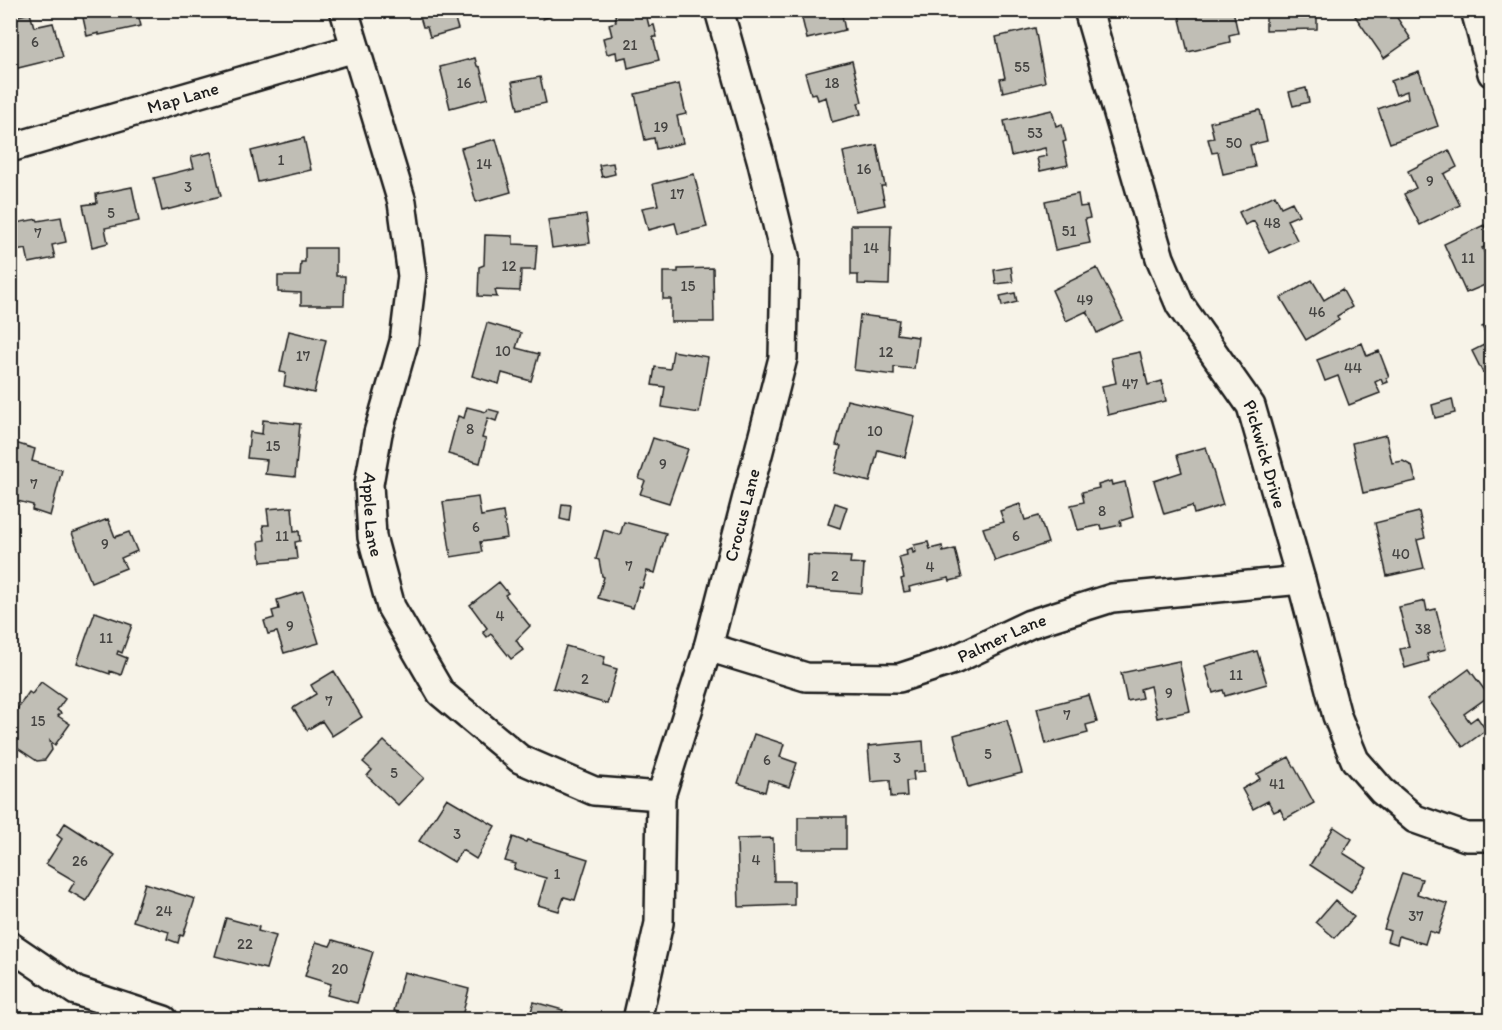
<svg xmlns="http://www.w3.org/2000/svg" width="1502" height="1030" viewBox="0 0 1502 1030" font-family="Itim,sans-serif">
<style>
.building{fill:#c0beb5;stroke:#1c1c1c;stroke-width:1.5}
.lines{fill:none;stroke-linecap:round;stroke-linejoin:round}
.minor-casing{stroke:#1c1c1c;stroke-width:32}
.minor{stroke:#f7f3e8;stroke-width:27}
.labels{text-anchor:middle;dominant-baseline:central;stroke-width:4.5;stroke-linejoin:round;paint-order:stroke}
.number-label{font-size:15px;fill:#454442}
.street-label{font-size:18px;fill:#1c1c1c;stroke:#f7f3e8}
</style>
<rect width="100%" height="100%" fill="#f7f3e8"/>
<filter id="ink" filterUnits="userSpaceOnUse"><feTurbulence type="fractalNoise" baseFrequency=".0167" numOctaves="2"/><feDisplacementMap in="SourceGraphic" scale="12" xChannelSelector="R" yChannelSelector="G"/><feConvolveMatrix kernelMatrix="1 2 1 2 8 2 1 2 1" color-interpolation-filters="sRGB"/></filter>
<g filter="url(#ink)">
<path class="building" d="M93 10H137L141 26 99 35V33L87 36 82 13Z
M418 10H458L459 16 455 19 458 29 430 37 427 27H423Z
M540 10H566L543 19Z
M629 10H645L649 26 654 25 657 37H653L659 60 628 68 626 57 617 59 616 52 607 54 603 38 612 36 609 24 616 22 615 14Z
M800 10H841L845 30 807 39Z
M1198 10H1233L1238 33 1229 35 1230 42 1188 52 1179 15Z
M1266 10H1317V29L1266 30Z
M1363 10H1392L1411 39 1384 58 1355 16Z
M30 13 34 27 53 23 63 57 10 70V18Z
M1035 28 1045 82 1003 92 1000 79 1005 78 996 37Z
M475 58 477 66 480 67 488 98 450 108 440 67Z
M852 61 862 102 858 103 861 114 832 122 826 97 818 100 816 93 811 94 805 73Z
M1419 71 1438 126 1390 143 1378 109 1408 98 1407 91 1396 95 1391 81Z
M540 77 546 103 518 109 512 82Z
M679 84 686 114 677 116 683 143 656 149 654 138 645 140 635 94Z
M1306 88 1309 102 1293 106 1289 92Z
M1052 110 1056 126 1062 124 1066 141 1063 142 1068 165 1040 171 1037 158 1047 156 1045 148 1011 156 1004 121Z
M1260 110 1267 141 1250 145 1255 167 1223 174 1218 152 1212 153 1208 139 1214 138 1210 122Z
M304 138 311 170 258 182 251 151Z
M496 139 511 192 476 202 461 148Z
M877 145 885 186H881L885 205 855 211 843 152Z
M1449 150 1457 167 1444 174 1460 205 1420 225 1404 194 1416 188 1408 171Z
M211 152 221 196 162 211 154 178 194 168 191 157Z
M613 163 615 174 602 177 599 165Z
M694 174 707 227 678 234 675 223 648 230 642 208 658 205 653 184Z
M132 187 139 221 105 228 108 243 92 247 83 205 97 203 96 194Z
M1078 194 1080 207 1087 206 1090 218 1085 219 1090 243 1055 250 1045 201Z
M1275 195 1281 207 1292 202 1299 215 1287 220 1297 240 1269 253 1254 221 1245 225 1239 212Z
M586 215 590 243 552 248 548 220Z
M61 217 66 242 52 245 55 258 29 263 26 249 10 252V224L37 219 38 221Z
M851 225H891L889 285 858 284V275H851Z
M1484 225 1492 241V244L1482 248 1492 268V282L1466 293 1444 244Z
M485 235 513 236V244L537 245 535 270H521L520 291 495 290 497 297 478 296 479 267 484 265Z
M305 248H336V276H345L344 305H301V293L278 292V276H300L301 262H305Z
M1011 267 1013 282 996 284 994 270Z
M713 268 714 322H671V299H663V272H678V269Z
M1097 268 1123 320 1097 333 1087 311 1066 321 1052 290Z
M1312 280 1324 300 1342 289 1352 307 1337 316 1339 320 1306 340 1281 298Z
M1015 293 1017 302 1002 306 1000 296Z
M860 315 899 320 897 334 918 337 914 369 894 367V375L854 370Z
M487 323 521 333 516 348 539 354 531 381 502 373 499 384 472 376Z
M1492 323V369L1483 373 1472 351 1490 342 1482 327Z
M289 331 326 340 314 393 284 386 286 373 280 372Z
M1362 343 1367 356 1379 351 1389 377 1386 378 1388 382 1383 384 1381 379 1375 382 1380 393 1349 405 1338 376 1325 381 1317 360Z
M673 351 708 357 699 413 662 407 665 387 652 385 655 367 670 369Z
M1140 352 1148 385 1162 381 1166 401 1108 415 1102 386 1116 383 1111 358Z
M1452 399 1455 413 1435 418 1432 405Z
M847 400 915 416 905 457 878 450 870 482 834 473 841 446 836 445Z
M467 407 486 412 488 409 499 412 496 421 488 418 482 438 486 439 480 463 448 454 458 416 464 418Z
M263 420 300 424 295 477 265 474 267 460 247 458 250 432 262 434Z
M1386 435 1392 463 1403 461 1412 466 1416 481 1363 493 1352 443Z
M653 438 688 449 669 503 640 494 645 481 639 479Z
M12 442 35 449 32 461 62 470 50 516 32 510 33 505 10 499V448Z
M1206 447 1223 505 1194 514 1192 506 1164 514 1154 481 1182 472 1177 455Z
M1111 481 1112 485 1125 482 1133 517 1120 521 1121 525 1102 529 1101 525 1078 530 1071 505 1084 502 1082 492 1099 488 1098 485Z
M478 497 481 516 503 512 507 538 480 542 482 552 451 557 443 502Z
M835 503 847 507 840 528 828 524Z
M562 504 571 505 569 521 560 519Z
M1020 504 1025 520 1039 516 1048 543 995 561 983 528 1004 522 1000 511Z
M292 507 294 532 299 531 300 541 295 542 297 559 261 562 259 541 265 540 263 525H269L267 509Z
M1419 512 1425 538 1417 540 1424 568 1387 576 1375 523Z
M108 519 115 537 129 532 137 551 121 558 126 568 91 582 72 533Z
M624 522 666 533 655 573 647 571 642 588 639 587 633 608 598 598 604 577 602 576 599 560 596 559 604 530 620 535Z
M928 542 930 549 942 546 943 552 955 549 962 578 950 581 949 578 909 587 910 591 904 592 901 579 904 578 899 557 907 555 906 550 912 548 913 553 916 552 914 545Z
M808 555 851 557 850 563 864 564 862 593 806 589Z
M499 582 508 593 505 595 530 626 516 640 523 650 511 659 491 634 487 637 483 632 487 628 470 605Z
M303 592 319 643 284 653 277 632 268 634 264 621 274 618 272 611 279 609 277 600Z
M1425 601 1427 611 1436 609 1446 649 1427 654 1429 661 1405 668 1400 649 1409 647 1399 607Z
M95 612 132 625 122 653 118 651 117 654 127 658 121 675 110 671V674L77 663Z
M566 646 605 657 603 665 617 669 607 704 553 688Z
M1257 651 1267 684 1225 696 1223 690 1213 693 1205 666Z
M1179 661 1190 711 1157 718 1150 686 1140 689 1142 698 1127 701 1121 673Z
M1469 669 1489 696 1464 714 1470 722 1477 717 1486 730 1463 747 1428 699Z
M334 671 362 717 332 736 322 721 307 730 293 708 316 694 311 685Z
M41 682 65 699 57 710 61 713 58 716 70 724 55 745 50 741 52 750 45 760 37 761 10 743V719L29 692 32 694Z
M1089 695 1097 722 1086 725 1088 733 1046 744 1037 708Z
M1007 720 1022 773 968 787 954 735Z
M754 734 784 744 780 757 797 763 789 787 768 780 765 792 738 783Z
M384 741 424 778 398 805 367 776 372 770 363 762Z
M923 741 925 771 913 772 914 780 906 781 907 796 891 797 890 780 871 782 868 746Z
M1289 757 1314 803 1285 819 1280 809 1274 812 1268 801 1253 809 1242 789 1260 779 1257 774Z
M447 798 495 826 476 859 462 850 454 862 419 841Z
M798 817H846V849H798Z
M65 823 115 855 86 901 69 891 75 881 46 864 62 839 57 835Z
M1334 827 1352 839 1343 853 1367 868 1351 892 1310 865Z
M513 837 526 842 527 840 588 859 575 900 564 897 559 911 538 905 546 878 514 869 516 864 505 861Z
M773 838 774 881H794V905L739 907 737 839Z
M1402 873 1422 879 1417 894 1448 904 1438 934 1429 931 1425 944 1399 936 1397 944 1387 941 1390 931 1384 929Z
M145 883 195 899 183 936 180 935 178 943 167 939 169 932 133 921Z
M1485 898H1492V928H1487Z
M1335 900 1354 917 1335 938 1316 922Z
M226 918 259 927 258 931 276 936 266 969 215 956Z
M333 940 373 952 357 1003 327 995 331 984 305 976 316 942 330 946Z
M404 972 469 989 461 1020H427L394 1011Z
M534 1002 563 1010 561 1020H485L488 1011 504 1016 505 1012 529 1018Z
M566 1012 582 1018 581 1020H564Z"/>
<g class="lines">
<defs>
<g id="minor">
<path id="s1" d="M344 10 402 202 412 276 404 342 378 433 369 484 372 537 391 607 441 693 520 759 594 791 661 796"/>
<path id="s2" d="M1088 10 1160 258 1180 305 1251 406 1301 580 1337 716 1355 760 1382 791 1415 819 1466 837H1492"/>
<path d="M1475 10 1492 73"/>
<path id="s3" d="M10 148 355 48"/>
<path id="s4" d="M708 647 806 677 899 678 954 660 1030 624 1112 598 1301 580"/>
<path d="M10 946 76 991 164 1020"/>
<path id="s5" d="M637 1020 659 923 661 796 708 647 783 358 785 257 761 159 719 10"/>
</g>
</defs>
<use href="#minor" class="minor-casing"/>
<use href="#minor" class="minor"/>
</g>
</g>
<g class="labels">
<g class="number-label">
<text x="35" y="42">6</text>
<text x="630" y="45">21</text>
<text x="1022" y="67">55</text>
<text x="464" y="83">16</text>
<text x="832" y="83">18</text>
<text x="661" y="127">19</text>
<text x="1035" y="133">53</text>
<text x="1234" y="143">50</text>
<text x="281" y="160">1</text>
<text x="484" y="164">14</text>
<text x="864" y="169">16</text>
<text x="1430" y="181">9</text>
<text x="188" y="187">3</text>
<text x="677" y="194">17</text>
<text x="111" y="213">5</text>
<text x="1272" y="223">48</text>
<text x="1069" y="231">51</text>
<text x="38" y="233">7</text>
<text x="871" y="248">14</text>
<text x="1468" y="258">11</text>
<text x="509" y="266">12</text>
<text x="688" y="286">15</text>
<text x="1085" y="300">49</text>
<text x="1317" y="312">46</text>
<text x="503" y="351">10</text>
<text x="886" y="352">12</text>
<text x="303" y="356">17</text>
<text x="1353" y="368">44</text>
<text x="1130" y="384">47</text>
<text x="470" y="429">8</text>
<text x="875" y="431">10</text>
<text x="273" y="446">15</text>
<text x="663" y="464">9</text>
<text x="34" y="484">7</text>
<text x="1102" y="511">8</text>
<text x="476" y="527">6</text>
<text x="282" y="536">11</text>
<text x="1016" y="536">6</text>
<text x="105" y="544">9</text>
<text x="1401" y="554">40</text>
<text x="629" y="566">7</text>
<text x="930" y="567">4</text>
<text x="835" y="576">2</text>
<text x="500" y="616">4</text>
<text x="290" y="626">9</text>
<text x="1423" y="629">38</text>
<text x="106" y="638">11</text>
<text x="1236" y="675">11</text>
<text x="585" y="679">2</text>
<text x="1169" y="693">9</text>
<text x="329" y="701">7</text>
<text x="1067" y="715">7</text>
<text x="38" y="721">15</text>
<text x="988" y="754">5</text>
<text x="897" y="758">3</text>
<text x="767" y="760">6</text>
<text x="394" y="773">5</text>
<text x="1277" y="784">41</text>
<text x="457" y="834">3</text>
<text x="756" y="860">4</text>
<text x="80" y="861">26</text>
<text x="557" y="874">1</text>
<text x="164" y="911">24</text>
<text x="1416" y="916">37</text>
<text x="245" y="944">22</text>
<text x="340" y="969">20</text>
</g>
<g class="street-label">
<text stroke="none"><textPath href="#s3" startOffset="180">Map Lane</textPath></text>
<text stroke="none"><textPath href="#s2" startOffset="483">Pickwick Drive</textPath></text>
<text stroke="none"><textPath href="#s1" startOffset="519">Apple Lane</textPath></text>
<text stroke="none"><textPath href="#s5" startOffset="519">Crocus Lane</textPath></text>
<text stroke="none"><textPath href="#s4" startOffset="306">Palmer Lane</textPath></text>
</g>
</g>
<rect width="1502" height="1030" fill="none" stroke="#f7f3e8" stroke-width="36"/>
<rect x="18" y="18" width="1466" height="994" fill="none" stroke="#1c1c1c" stroke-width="2" filter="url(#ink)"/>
</svg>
